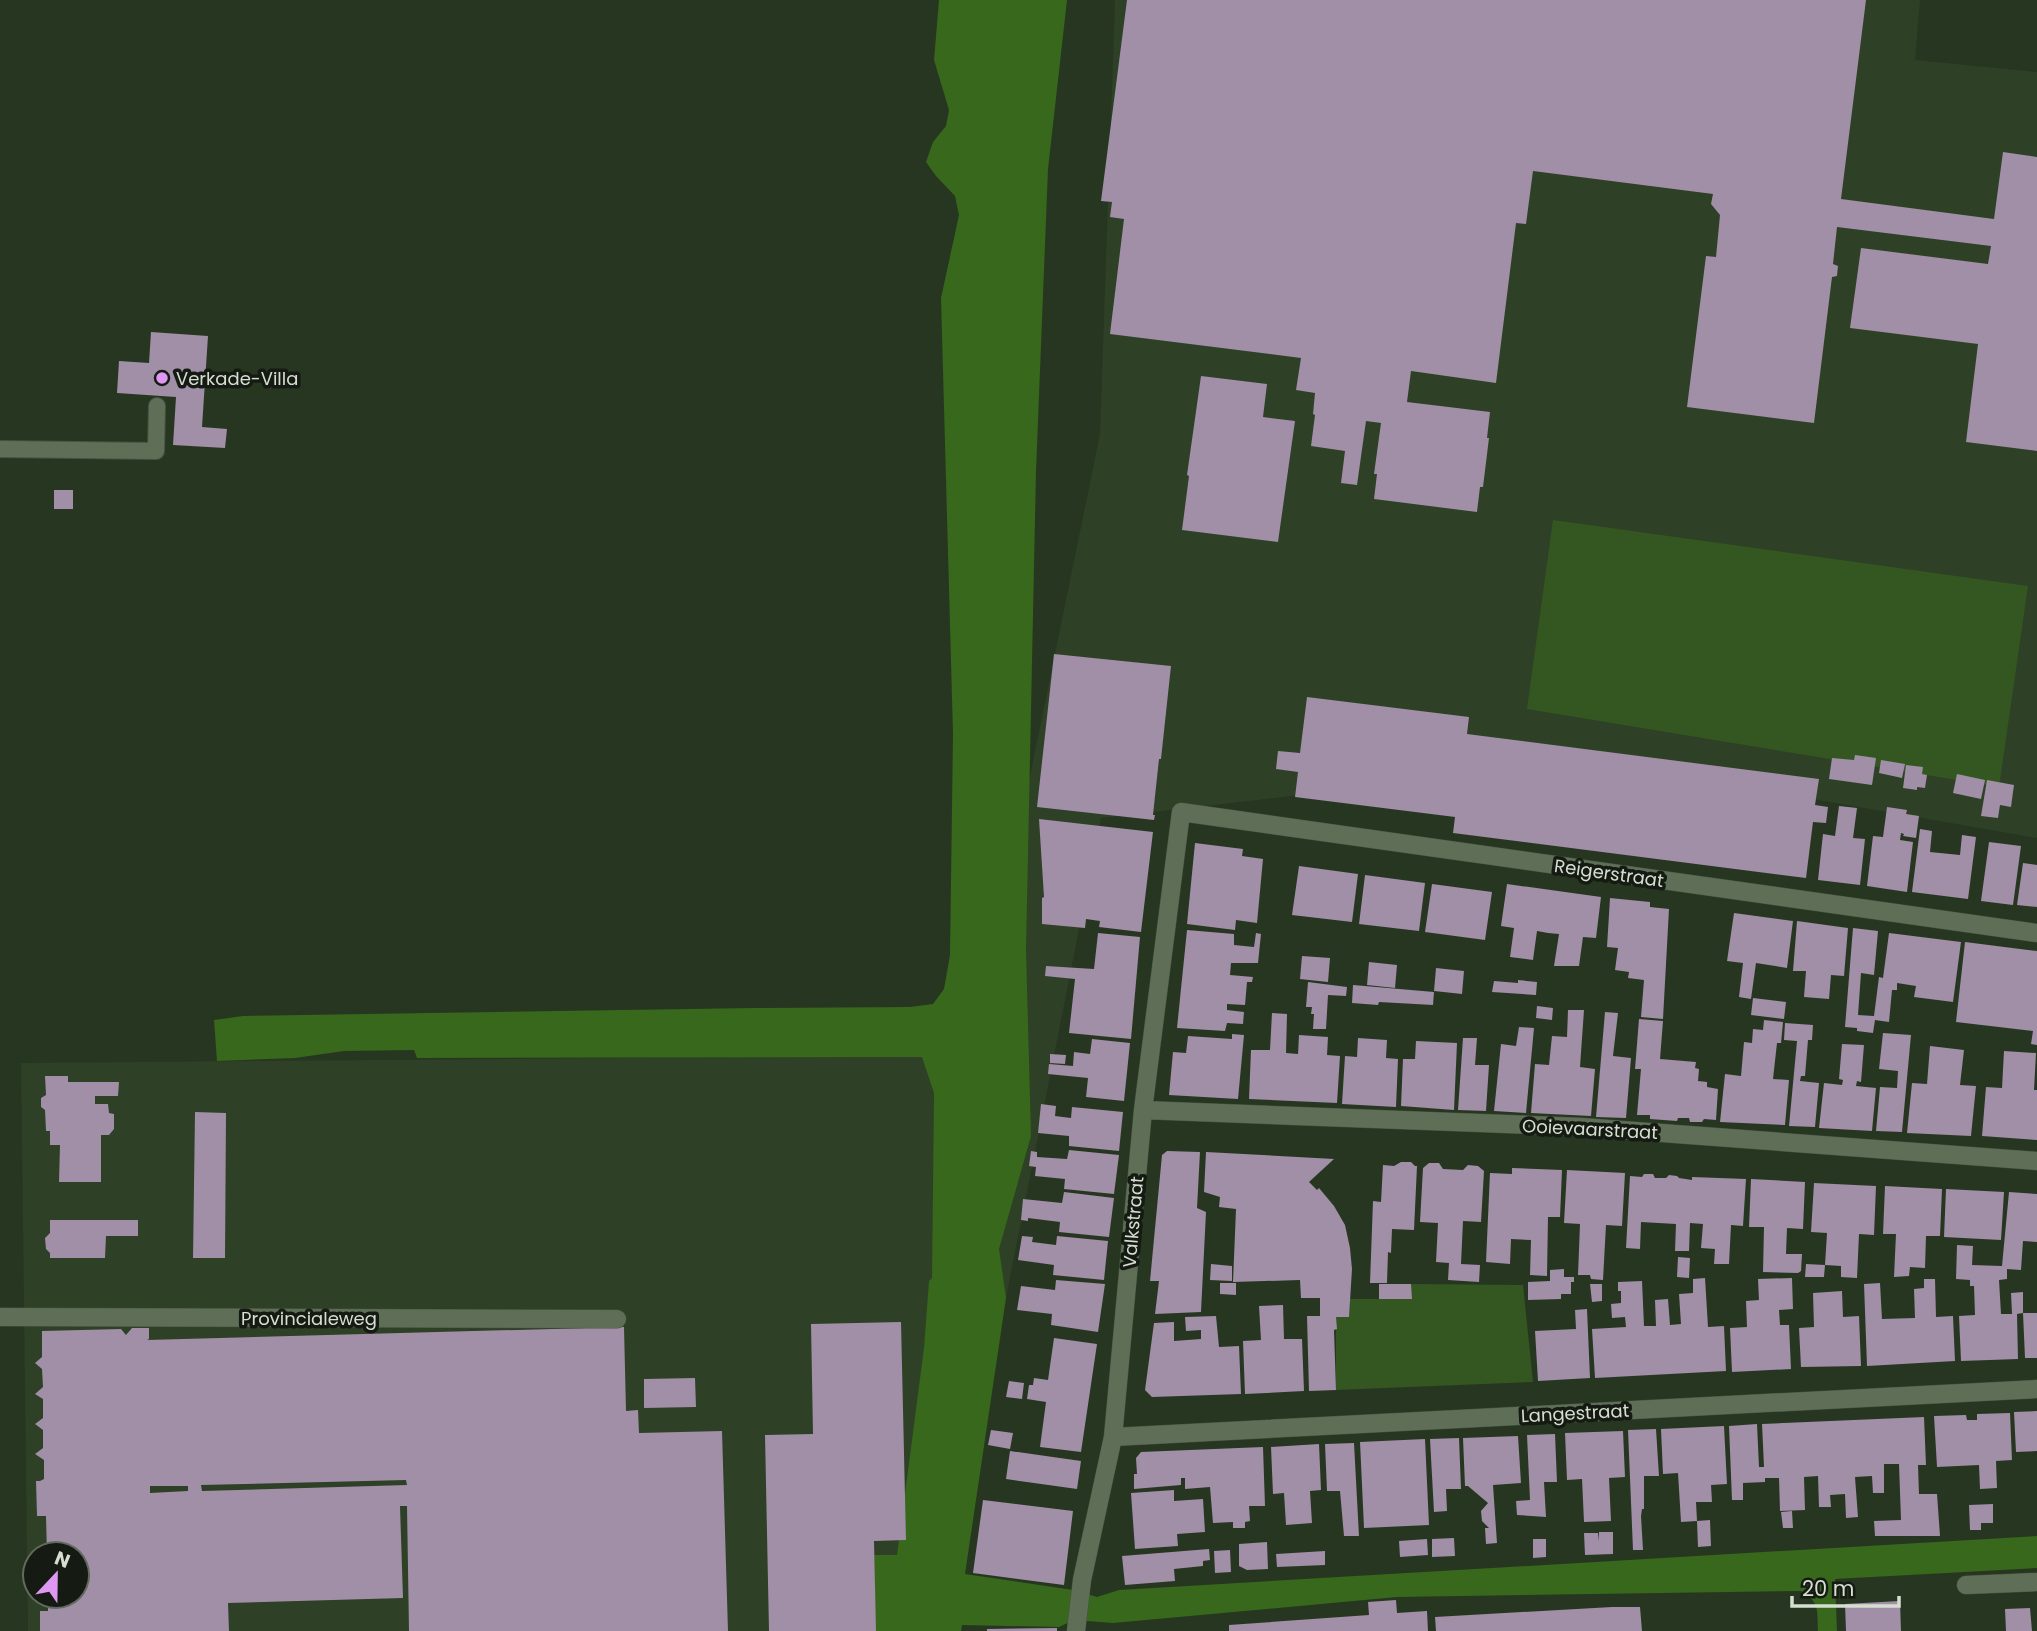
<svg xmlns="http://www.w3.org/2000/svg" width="2037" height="1631" viewBox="0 0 2037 1631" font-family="Poppins,sans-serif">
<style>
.built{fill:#2e4026;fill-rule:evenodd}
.green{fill:#345722}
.water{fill:#37681b}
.building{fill:#a18ea7;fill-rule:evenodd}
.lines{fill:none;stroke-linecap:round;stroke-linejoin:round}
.lane-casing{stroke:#475341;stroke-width:18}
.street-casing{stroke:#475341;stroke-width:19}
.lane{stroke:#5f6f57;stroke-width:16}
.street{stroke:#5f6f57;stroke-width:18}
.poi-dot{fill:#de98f3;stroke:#151b12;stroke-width:2.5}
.labels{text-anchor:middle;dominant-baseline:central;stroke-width:7;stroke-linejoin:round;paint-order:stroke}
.poi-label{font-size:18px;fill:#d5ded1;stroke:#151b12;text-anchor:start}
.street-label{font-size:18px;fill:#d5ded1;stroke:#151b12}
</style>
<rect width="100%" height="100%" fill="#273621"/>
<path class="built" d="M1115 0H1920L1915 60 2037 72V838L1593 761 1101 818 940 1631H28L21 1063 973 1055 1100 434ZM35 1554H77V1596H35Z"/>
<path class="green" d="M1553 520 2028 586 1999 787 1527 709Z
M1411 1284 1523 1285 1533 1382 1336 1390V1317L1349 1316 1350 1299H1411Z"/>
<path class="water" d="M939 0H1067L1048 169 1036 471 1026 950 1031 1136 999 1249 1006 1298 965 1574 1073 1590 1097 1597 1119 1590 2037 1536V1568L1835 1579 1837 1631H1818C1817 1610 1820 1602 1801 1591L1397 1597 1113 1623 1074 1620 1059 1627 962 1625 961 1631H875L874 1555H897L924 1348 929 1281 932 1278 934 1093 922 1057 417 1058 414 1050 344 1051 295 1058 217 1061 214 1020 243 1016 755 1008 910 1007 933 1004 944 989 950 955 953 734 941 298 959 215 955 196 936 176 926 162 933 142 946 126 949 110 934 60Z"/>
<path class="building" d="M1127 0H1866L1841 199 1994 219 2003 152 2037 157V451L1966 442 1978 344 1850 328 1861 248 1988 264 1991 246 1837 227 1833 264 1838 266 1837 276 1832 277 1814 423 1687 407 1706 256 1716 257 1720 215 1711 204 1713 194 1533 171 1526 224 1516 223 1496 383 1411 371 1407 402 1490 412 1487 438H1489L1483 487H1480L1477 512 1374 499 1377 474H1374L1381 423 1366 421 1357 485 1341 483 1345 451 1311 446 1315 415 1313 414 1315 393 1296 390 1301 358 1110 334 1124 219 1110 217 1112 202 1101 201Z
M151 332 208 336 202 427 227 429 225 448 173 445 176 397 117 393 119 361 149 363Z
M1201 376 1267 384 1263 417 1295 421 1278 542 1182 530 1189 476 1187 475Z
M54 490H73V509H54Z
M1054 654 1171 666 1161 759H1159L1153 815H1155L1154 820 1037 807Z
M1307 697 1469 717 1467 734 1819 779 1815 805 1828 807 1826 823 1813 822 1806 878 1453 833 1455 817 1295 797 1298 772 1276 769 1278 751 1300 753Z
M1855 755 1876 758 1872 785 1829 779 1832 758 1854 760Z
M1881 760 1905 764 1902 778 1879 773Z
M1906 765 1923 767 1922 774 1927 775 1925 788 1917 787V790L1903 788Z
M1957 774 1985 780 1981 799 1953 793Z
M1987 780 2014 785 2011 807 2000 805 1998 818 1981 816Z
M1839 806 1857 808 1853 838 1865 839 1860 885 1818 880 1823 834 1835 836Z
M1887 807 1907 810 1906 814 1919 816 1916 838 1903 836 1904 834 1901 833 1900 840 1913 842 1907 892 1867 886 1873 836 1883 837Z
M1039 819 1153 832 1141 932 1099 927 1100 921 1086 919 1085 928 1042 924V898L1044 897Z
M1920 829 1932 831 1930 852 1960 855 1962 835 1976 837 1968 899 1912 892Z
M1989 842 2021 846 2013 905 1981 901Z
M1195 843 1243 849 1242 856 1263 859 1257 923 1236 920 1235 930 1187 924Z
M2023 863 2037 865V907L2017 905Z
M1299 866 1358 874 1352 922 1292 915Z
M1365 875 1425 883 1419 931 1359 924Z
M1432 884 1492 892 1485 940 1425 932Z
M1507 884 1601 897 1596 938 1583 937 1579 966H1554L1559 934 1548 933 1537 931 1533 960 1510 957 1514 928 1501 926Z
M1610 898 1650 902V907L1669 909 1663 1019 1641 1017 1644 980 1628 978 1629 972 1615 970 1618 948 1607 947Z
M1734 913 1793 921 1787 968 1756 963 1751 999 1739 997 1743 963 1727 961Z
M1797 921 1848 928 1844 976 1831 975 1829 999 1804 997 1806 971H1793Z
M1853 928 1878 931 1874 975 1861 973 1858 1015 1874 1016 1879 977 1883 978 1889 933 1961 942 1953 1002 1914 997 1916 986 1897 983V990H1892L1889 1022 1875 1020 1873 1033 1857 1031V1028L1845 1027Z
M1187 930 1234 934V945L1254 947 1256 933 1261 934 1258 963H1231L1230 975 1253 977 1252 982H1247L1245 1005 1227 1004V1010L1244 1012 1243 1024 1227 1023 1225 1031 1177 1028Z
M1098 933 1140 937 1131 1039 1069 1033 1075 979 1045 976 1046 966 1094 969Z
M1965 942 2037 951V1045L2031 1044 2033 1031 1956 1022Z
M1302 956 1330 958 1328 982 1300 979Z
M1369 962 1397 965 1395 988 1367 985Z
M1436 968 1464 971 1462 994 1434 991Z
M1518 980 1537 982 1536 995 1492 992 1494 981 1518 983Z
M1308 982 1347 987 1346 996 1328 995 1326 1029H1313L1314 1014H1311L1312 1007H1306Z
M1353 985 1434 992 1433 1005 1379 1002 1378 1005 1352 1003Z
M1753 998 1786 1002 1784 1019 1751 1015Z
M1537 1006 1553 1008 1552 1020 1536 1018Z
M1568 1010H1584L1580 1067 1595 1069 1591 1116 1531 1113 1535 1064 1549 1065 1552 1036 1567 1037Z
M1605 1012 1618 1013 1613 1056 1631 1058 1626 1118 1596 1117Z
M1272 1013 1287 1014 1286 1053 1298 1054 1299 1035 1328 1037 1327 1055 1340 1056 1337 1103 1249 1099 1251 1050H1270Z
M1639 1019 1663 1021 1660 1059 1696 1062 1695 1068 1699 1069 1698 1081 1707 1082V1087L1718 1089 1716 1120 1704 1119 1702 1122H1690L1689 1118H1678L1677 1121 1650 1119V1115H1637L1641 1069H1635Z
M1764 1020 1783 1022 1781 1043H1777L1773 1079 1789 1080 1785 1125 1720 1122 1725 1074 1741 1076 1744 1042 1752 1043 1753 1029 1763 1030Z
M1785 1023 1813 1025 1812 1040H1808L1805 1076H1801L1800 1081 1819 1083 1815 1127 1789 1126 1797 1041 1784 1040Z
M1519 1027 1534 1028 1526 1113 1494 1111 1501 1044 1516 1046Z
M1883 1033 1911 1035 1902 1132 1876 1131 1880 1087 1897 1088 1898 1071 1879 1069Z
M1232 1034 1244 1035 1238 1099 1169 1095 1173 1052 1186 1053 1188 1036 1232 1039Z
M1358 1038 1387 1040 1386 1058 1398 1059 1396 1107 1342 1104 1345 1056 1357 1057Z
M1463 1038H1477L1475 1065H1489L1486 1111 1458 1110Z
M1092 1039 1130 1043 1124 1101 1086 1097 1088 1078 1048 1074 1049 1064 1073 1066 1074 1052 1090 1054Z
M1416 1041 1457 1043 1454 1110 1401 1106 1403 1059H1415Z
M1842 1044 1864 1045 1861 1082 1857 1081 1856 1086 1876 1088 1872 1131 1819 1128 1824 1083 1842 1085 1843 1080 1839 1079Z
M1930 1046 1964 1050 1960 1085 1976 1086 1971 1136 1907 1133 1912 1083 1927 1084Z
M2004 1051 2036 1053 2034 1090H2037V1140L1982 1136 1986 1087 2002 1088Z
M1050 1054 1066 1055 1065 1064 1050 1063Z
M45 1076H68V1082H119L118 1096H95V1104H108L109 1113 114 1114V1129L109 1135H101V1182H59L60 1145H50V1131H46L45 1110 41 1107V1098L46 1095Z
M1041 1104 1056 1106 1055 1116 1071 1118 1072 1107 1123 1112 1119 1151 1069 1146V1136L1038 1133Z
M195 1112 226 1113 225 1258H193Z
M1069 1150 1119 1155 1114 1194 1064 1189 1065 1179 1035 1176 1036 1167 1029 1166 1031 1151 1037 1152V1157L1067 1159Z
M1167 1151 1200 1152 1197 1208 1206 1212 1201 1312 1155 1314 1159 1281H1150L1162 1155Z
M1206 1152 1334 1159 1309 1182 1317 1190 1319 1188 1334 1206 1345 1225 1350 1248 1352 1269 1349 1317H1336L1337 1329 1334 1330 1336 1390 1309 1391 1307 1316H1320V1298H1301L1300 1280 1233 1282 1236 1209 1219 1207 1220 1197 1204 1192Z
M1401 1162H1411L1415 1166H1417L1414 1230 1392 1229 1391 1253 1388 1252 1387 1283H1370L1373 1201 1381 1202 1383 1165 1394 1166Z
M1429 1163H1439L1443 1169 1463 1170 1468 1165 1478 1166 1484 1171 1481 1222 1463 1221 1461 1264 1480 1265 1479 1282 1448 1280 1449 1263 1436 1262 1438 1223 1420 1222 1423 1168Z
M1512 1168 1562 1170 1560 1217H1548L1547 1276 1530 1275 1531 1240 1511 1239 1510 1264 1486 1262 1490 1173 1512 1174Z
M1567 1170 1625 1173 1622 1226 1606 1225 1603 1280 1591 1279 1590 1275H1578L1580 1224 1564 1223Z
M1644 1174H1653L1655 1178H1666L1669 1175 1677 1176 1679 1178 1692 1180V1177L1746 1179 1743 1226 1731 1225 1729 1264H1714L1715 1249 1701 1248 1703 1224 1690 1223 1689 1251H1675L1676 1224 1641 1222 1640 1249 1626 1248 1630 1176 1642 1177Z
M1751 1179 1805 1182 1803 1229 1787 1228 1786 1254H1802L1801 1271 1798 1273 1763 1272 1764 1227H1749Z
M1814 1183 1876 1186 1874 1235 1859 1234 1857 1278 1841 1277V1266L1825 1265 1827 1233 1811 1232Z
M1885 1186 1942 1189 1940 1236H1926L1925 1268 1910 1267 1909 1276 1894 1277 1896 1234H1883Z
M1946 1189 2004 1192 2001 1240 1944 1237Z
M1064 1192 1114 1198 1109 1237 1059 1232 1060 1222 1028 1218V1221L1021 1220 1023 1199 1062 1203Z
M2009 1192 2037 1194V1242L2023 1241 2021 1270 2007 1269V1279L1999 1280 2001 1314H2012L2011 1293 2023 1292V1313H2037V1358H2025L2023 1313 2017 1314 2018 1359 1961 1361 1959 1316 1975 1315 1974 1286H1970V1280L1956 1279 1957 1245 1973 1246 1972 1265 2002 1266Z
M50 1220H138V1236H106L105 1258H50V1253L46 1249 45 1238 50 1233Z
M1022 1236 1033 1237 1032 1242 1056 1245 1057 1236 1108 1241 1104 1280 1053 1275 1054 1265 1018 1260Z
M1678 1257 1690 1258 1689 1278 1677 1277Z
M1211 1264 1232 1266V1281L1210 1280Z
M1806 1264 1825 1265 1824 1277H1805Z
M1564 1269V1277H1574V1282H1571V1294H1561V1299L1528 1300V1282L1550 1281V1270Z
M1705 1278 1708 1327 1724 1326 1726 1371 1595 1378 1592 1329 1626 1327 1625 1317 1612 1318 1611 1304 1621 1303V1291H1618V1282L1642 1281 1644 1326H1656L1655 1300 1668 1299 1670 1325 1681 1324 1679 1294 1693 1293V1279Z
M1792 1278 1793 1309 1779 1310 1780 1325H1789L1791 1369 1732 1372 1730 1328 1747 1327 1746 1301 1759 1300 1758 1279Z
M1924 1279H1935L1936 1317 1953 1316 1955 1361 1867 1366 1864 1284 1880 1283 1882 1319 1915 1318 1914 1289 1924 1288Z
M1056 1280 1105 1284 1098 1332 1051 1325 1052 1314 1017 1310 1021 1286 1055 1290Z
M1220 1283H1236V1295L1220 1294Z
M1379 1284H1411L1412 1299H1379Z
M1590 1284H1602V1301L1592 1302Z
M1842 1291 1843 1317 1859 1316 1861 1366 1801 1367 1799 1328 1814 1327 1813 1293Z
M1283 1305 1284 1339H1302L1304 1391 1245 1394 1243 1341 1261 1340 1259 1306Z
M1587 1309 1590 1378 1538 1381 1535 1331 1576 1329 1575 1310Z
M1216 1316 1219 1347 1239 1346 1241 1394 1152 1397 1145 1390 1154 1323 1174 1322V1341L1201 1339V1330L1186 1331 1185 1317Z
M901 1322 906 1540 874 1541 876 1631H769L765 1435 813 1434 811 1324Z
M624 1327 626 1411 638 1410 639 1433 722 1431 728 1631H409L407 1506H400L403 1598 228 1603 229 1631H40V1611H48V1596H77V1554H47L46 1516H37L36 1481H40L44 1479V1460L35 1454 43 1448V1430L35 1424 43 1418V1399L35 1394 43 1387 42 1369 35 1363 42 1357V1331L121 1329 126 1335 132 1328H149V1339L147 1340ZM406 1480 407 1485 202 1491 201 1485ZM150 1486H188V1491L150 1493Z
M1054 1338 1097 1344 1081 1452 1040 1447 1046 1402 1027 1399 1029 1385H1033L1034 1378 1048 1380Z
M695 1378 696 1407 644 1408V1379Z
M1009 1381 1024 1383 1022 1399 1006 1397Z
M2037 1411V1451L2016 1452 2014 1412Z
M2010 1413 2012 1460 1996 1461 1997 1488 1980 1489 1979 1465 1937 1467 1934 1416 1966 1415 1967 1420H1977V1414Z
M1924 1417 1926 1465H1918L1919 1494H1937L1940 1536H1875L1874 1521 1901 1520 1899 1464H1884V1493H1873L1872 1476 1855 1477 1858 1517 1846 1518 1845 1494 1830 1495 1831 1507H1819L1818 1476 1804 1477 1805 1510 1780 1511 1779 1478H1765V1482L1743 1483V1500H1732L1729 1426 1757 1424 1759 1467H1764L1762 1424Z
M1724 1426 1727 1484 1711 1485 1712 1502H1696L1697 1521 1681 1522 1678 1473 1663 1474 1661 1429Z
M1656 1429 1659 1476H1644V1509H1642L1641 1516 1643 1550H1633L1628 1430Z
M991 1430 1013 1433 1010 1449 988 1445Z
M1623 1431 1625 1477 1609 1478 1611 1521 1584 1522 1582 1479 1567 1480 1565 1433Z
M1555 1434 1557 1482H1544L1546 1517 1517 1515 1516 1501 1530 1500 1527 1435Z
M1518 1436 1521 1483 1493 1485 1497 1543 1486 1544 1485 1528H1489L1482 1521 1481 1511 1488 1503 1468 1486H1465L1463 1438Z
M1459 1438 1461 1489H1446L1447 1511 1434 1512 1430 1439Z
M1425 1439 1429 1525 1364 1528 1360 1442Z
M1354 1443 1359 1536H1344L1340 1491H1327L1325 1444Z
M1319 1444 1321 1490 1310 1491 1312 1523 1286 1525 1284 1493 1273 1494 1271 1447Z
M1263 1447 1265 1506H1249L1250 1521 1245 1522V1528H1233V1522L1213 1523 1210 1487 1185 1489V1478H1181V1485L1134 1489V1474H1137L1136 1458 1141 1452Z
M1010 1451 1081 1461 1077 1489 1006 1479Z
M1174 1490V1501L1203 1499 1205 1532 1177 1534 1178 1546 1135 1549 1131 1493Z
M983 1500 1073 1511 1064 1585 973 1573Z
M1993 1504V1523H1981V1530H1970L1969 1505Z
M1792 1511 1793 1528H1783L1781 1512Z
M1710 1520 1711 1546 1698 1547 1697 1521Z
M1599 1532H1613V1554L1585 1555 1584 1533H1598L1599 1541Z
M1454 1538 1455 1556 1432 1557V1539Z
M1427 1539 1428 1555 1400 1557 1399 1541Z
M1533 1539H1546V1557L1533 1558Z
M1267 1542 1268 1569 1247 1570 1239 1566V1544Z
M1209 1549 1210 1560 1203 1561V1566L1174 1569 1175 1581 1125 1585 1122 1556Z
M1230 1550 1231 1572 1215 1573 1214 1551Z
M1325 1551V1565L1277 1567 1276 1554Z
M1396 1600 1397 1613 1427 1611 1428 1631H1229V1625L1369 1615 1368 1602Z
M1900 1601 1901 1631H1846L1845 1604Z
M1612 1607H1640L1642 1631H1436L1435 1617Z
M2030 1608 2032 1631H2006L2005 1609Z
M1057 1628V1631H987V1629Z"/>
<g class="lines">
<defs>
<path id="lane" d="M0 449 156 451 157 406"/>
<path id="street" d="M1143 1110 1581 1127 2037 1161
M0 1317 617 1319
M1113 1437 2037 1389
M1966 1585 2037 1582
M1076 1631 1082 1580 1113 1437 1143 1110 1181 812 2037 933"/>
</defs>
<use href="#lane" class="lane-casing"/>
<use href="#street" class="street-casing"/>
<use href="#lane" class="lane"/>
<use href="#street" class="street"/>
</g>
<circle class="poi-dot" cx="162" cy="378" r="7"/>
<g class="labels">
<g class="poi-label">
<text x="176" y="378">Verkade-Villa</text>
</g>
<g class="street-label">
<text transform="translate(1609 873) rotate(8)">Reigerstraat</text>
<text transform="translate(1590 1129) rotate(3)">Ooievaarstraat</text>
<text transform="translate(1133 1222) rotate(-85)">Valkstraat</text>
<text x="309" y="1318">Provincialeweg</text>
<text transform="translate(1575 1413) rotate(-3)">Langestraat</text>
</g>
</g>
<g transform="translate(56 1575) rotate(22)"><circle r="33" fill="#151b12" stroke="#62695e" stroke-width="2"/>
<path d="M0-5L12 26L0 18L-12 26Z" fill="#de98f3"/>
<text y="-10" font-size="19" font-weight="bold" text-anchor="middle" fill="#d5ded1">N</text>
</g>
<path d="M1792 1596v10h107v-10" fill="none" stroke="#d5ded1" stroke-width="3.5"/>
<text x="1802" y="1596" font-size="21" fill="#d5ded1" stroke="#151b12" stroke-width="5" paint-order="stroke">20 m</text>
</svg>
